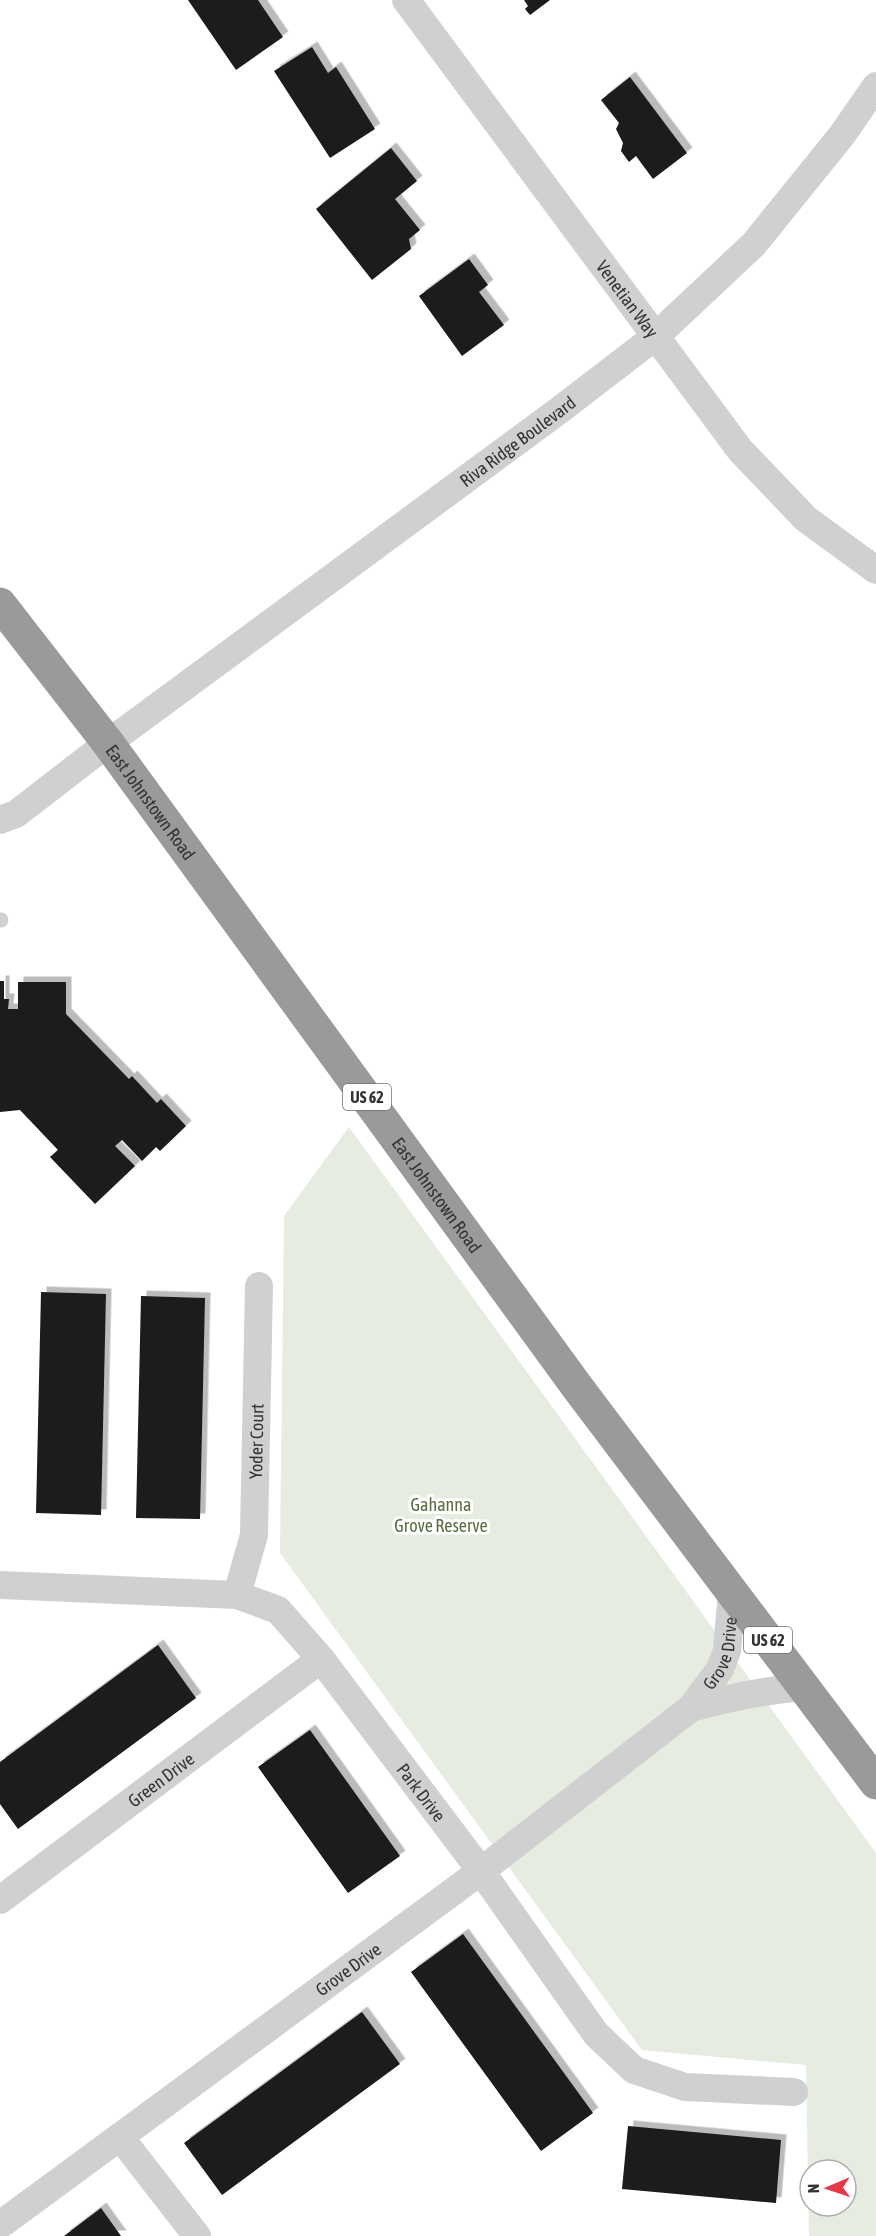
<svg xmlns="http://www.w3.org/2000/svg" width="876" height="2236" viewBox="0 0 876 2236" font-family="'Asap Condensed',sans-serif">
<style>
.green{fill:#e6ecdf;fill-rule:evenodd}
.building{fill:#1a1a1a;filter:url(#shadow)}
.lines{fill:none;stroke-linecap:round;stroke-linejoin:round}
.lane{stroke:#d0d0d0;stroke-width:15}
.street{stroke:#d0d0d0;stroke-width:28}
.highway{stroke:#9a9a9a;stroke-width:33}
.labels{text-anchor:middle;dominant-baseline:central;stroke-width:6;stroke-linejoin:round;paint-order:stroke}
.shield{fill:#fff;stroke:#707070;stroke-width:1.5}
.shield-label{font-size:16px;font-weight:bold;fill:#333}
.street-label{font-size:18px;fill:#333;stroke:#fff}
.park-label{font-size:18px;fill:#56703f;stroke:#fff}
</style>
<defs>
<filter id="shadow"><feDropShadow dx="5.5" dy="-5.5" stdDeviation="0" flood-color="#0004"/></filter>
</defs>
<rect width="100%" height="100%" fill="#fff"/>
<path class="green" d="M349 1127 876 1853V2236H809L806 2065 642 2050 280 1553 284 1216ZM810 2170H846V2206H810Z"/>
<path class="building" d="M188 0H258L283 37 236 70Z
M524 0H550L530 15 525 9 528 6Z
M312 47 328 73 336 67 375 129 330 158 274 71Z
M630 77 687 153 653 179 636 156 629 162 621 151 623 143 616 129 619 123 601 100Z
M391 148 417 181 395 199 420 230 409 239 411 249 372 280 316 209Z
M469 259 488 285 479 292 504 325 462 356 419 296Z
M0 981H4V999H9L8 1009H18V982H66V1014L129 1079 132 1076 157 1103 161 1099 186 1126 160 1151 156 1147 142 1161 122 1140 115 1146 135 1166 95 1204 50 1157 58 1150 20 1110 0 1112Z
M41 1292 106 1294 101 1515 36 1513Z
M141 1296 205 1298 200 1519 136 1518Z
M158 1645 196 1698 18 1829 0 1804V1762Z
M310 1730 400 1856 348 1893 258 1767Z
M463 1934 593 2113 541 2151 411 1972Z
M362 2012 400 2064 222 2195 184 2143Z
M628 2126 781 2140 776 2203 622 2189Z
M101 2208 121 2236H64Z"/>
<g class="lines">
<path class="lane" d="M0 920H1"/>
<g class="street">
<path id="s1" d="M406 0 740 450 806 519 876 570"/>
<path id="s2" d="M0 820 16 814 108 743 561 409 656 336 754 244 842 135 876 86"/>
<path id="s3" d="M0 1585 237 1595 278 1610 321 1659 481 1871 596 2034 634 2070 685 2087 794 2092"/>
<path id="s4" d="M237 1595 254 1535 259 1286"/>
<path d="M691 1708C728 1698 765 1690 804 1687"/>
<path id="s5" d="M0 1900 321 1659"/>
<path d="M120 2137 197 2236"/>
<path id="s6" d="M0 2225 481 1871 691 1708 720 1669 727 1651 732 1592"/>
</g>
<path class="highway" id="s7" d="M0 604 108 743 578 1388 876 1783"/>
</g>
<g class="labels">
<g class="shield">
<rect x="343" y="1084" width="48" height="26" rx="4.5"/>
<rect x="744" y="1627" width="48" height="26" rx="4.5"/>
</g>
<g class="shield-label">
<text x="367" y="1097">US 62</text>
<text x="768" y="1640">US 62</text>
</g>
<g class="street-label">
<text stroke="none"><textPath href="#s1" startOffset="372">Venetian Way</textPath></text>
<text stroke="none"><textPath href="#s2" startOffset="642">Riva Ridge Boulevard</textPath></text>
<text stroke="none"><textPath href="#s7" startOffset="249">East Johnstown Road</textPath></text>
<text stroke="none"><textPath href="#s7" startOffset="735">East Johnstown Road</textPath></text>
<text stroke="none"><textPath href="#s4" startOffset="156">Yoder Court</textPath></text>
<text stroke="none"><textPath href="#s6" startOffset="927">Grove Drive</textPath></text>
<text stroke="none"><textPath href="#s5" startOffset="201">Green Drive</textPath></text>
<text stroke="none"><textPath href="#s3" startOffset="513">Park Drive</textPath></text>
<text stroke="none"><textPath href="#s6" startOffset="432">Grove Drive</textPath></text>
</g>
<g class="park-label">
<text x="441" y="1504">Gahanna<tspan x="441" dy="21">Grove Reserve</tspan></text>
</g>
</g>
<g transform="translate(828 2188) rotate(268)"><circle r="28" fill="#ffffff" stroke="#adadad" stroke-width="1.5"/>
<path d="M0-4.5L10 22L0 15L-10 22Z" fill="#e63946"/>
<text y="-9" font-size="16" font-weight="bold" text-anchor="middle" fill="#333333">N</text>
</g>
</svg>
